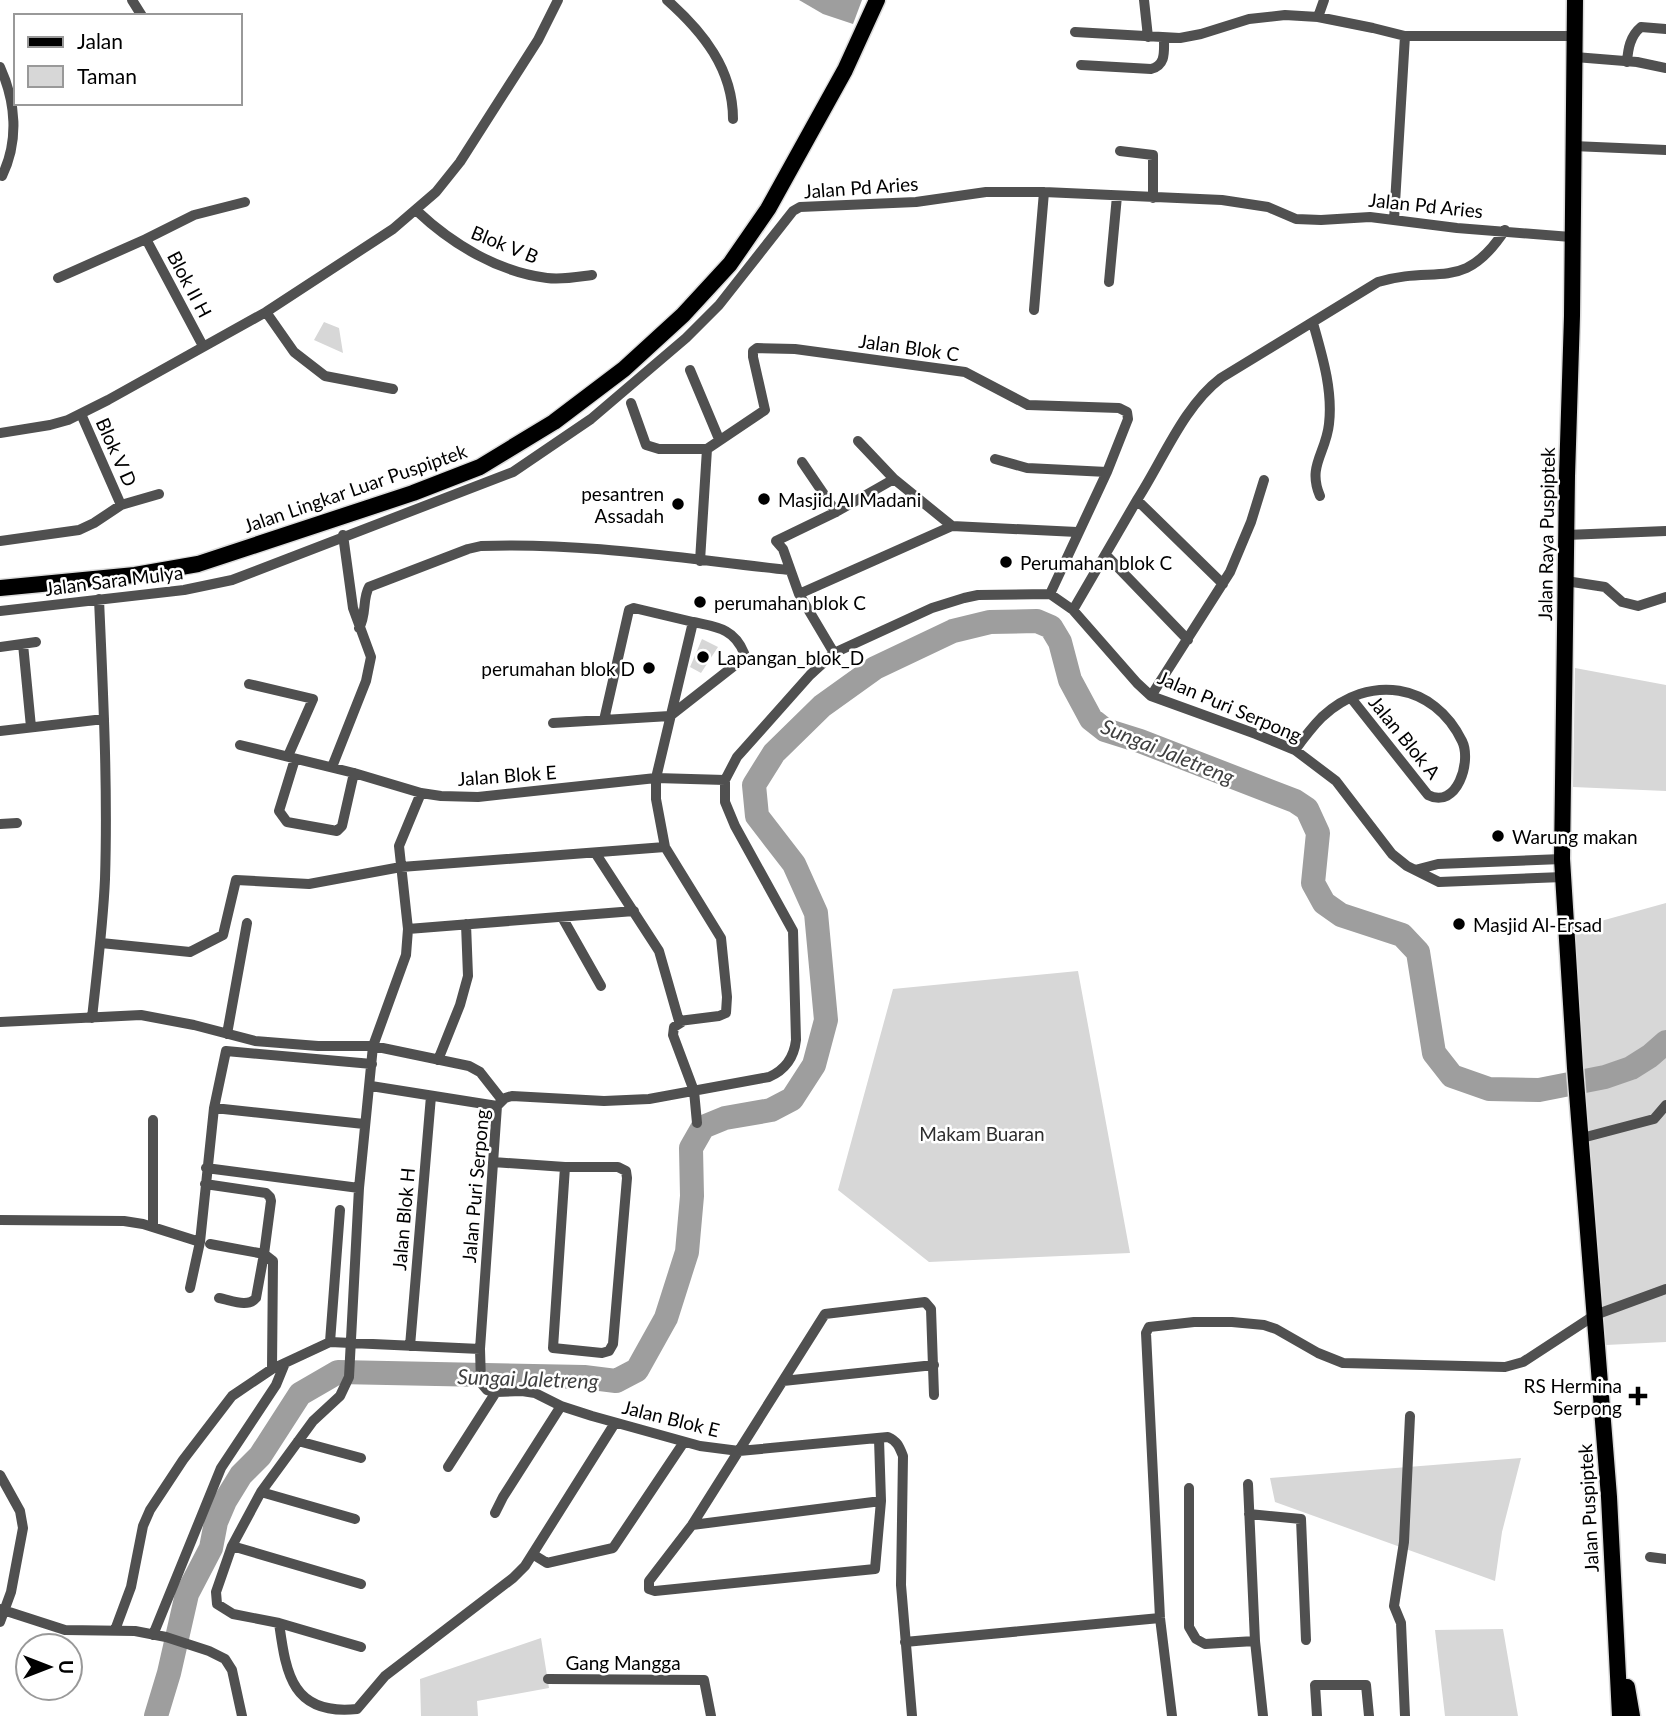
<svg xmlns="http://www.w3.org/2000/svg" width="1666" height="1716" viewBox="0 0 1666 1716" font-family="Lato,sans-serif">
<style>
.green{fill:#d7d7d7}
.water{fill:#9e9e9e}
.lines{fill:none;stroke-linecap:round;stroke-linejoin:round}
.river{stroke:#9e9e9e;stroke-width:24}
.primary-casing{stroke:#dbdbdb;stroke-width:19}
.street{stroke:#505050;stroke-width:10}
.primary{stroke:#000;stroke-width:16}
.poi-dot{fill:#000;stroke:#fff;stroke-width:2.5}
.labels{text-anchor:middle;dominant-baseline:central;stroke-width:5;stroke-linejoin:round;paint-order:stroke}
.street-label{font-size:19px;fill:#000;stroke:#fff}
.poi-label{font-size:19px;fill:#000;stroke:#fff;text-anchor:start}
.park-label{font-size:19px;fill:#2e2e2e;stroke:#fff}
.water-label{font-size:21px;font-style:italic;fill:#3f3f3f;stroke:#fff}
</style>
<rect width="100%" height="100%" fill="#fff"/>
<path class="green" d="M324 322 339 328 343 353 314 340Z
M702 639 718 647 701 673 690 667Z
M1575 668 1666 685V791L1573 787Z
M1666 903V1342L1606 1345 1572 929Z
M1078 971 1130 1253 929 1262 838 1190 893 989Z
M1521 1458 1502 1532 1495 1581 1275 1502 1270 1478Z
M1503 1629 1518 1716H1445L1435 1630Z
M541 1638 549 1688 477 1701 478 1716H421L420 1679Z"/>
<path class="water" d="M799 0H862L853 24 823 14Z"/>
<g class="lines">
<path class="river" d="M156 1716 169 1673 187 1594 211 1548 216 1522 225 1501 241 1475 260 1456 300 1394 338 1372 584 1377 616 1381 637 1370 666 1318 687 1252 692 1196 691 1148 703 1127 725 1118 771 1110 792 1099 814 1065 826 1020 816 913 794 864 757 816 754 785 774 753 822 706 875 668 953 631 990 622 1037 621 1051 627 1060 642 1070 680 1091 719 1105 730 1140 741 1295 801 1307 809 1318 833 1313 883 1324 903 1341 915 1402 935 1418 952 1434 1053 1452 1076 1489 1089 1539 1090 1605 1077 1631 1068 1650 1056 1666 1042"/>
<defs>
<path id="primary" d="M1575 0 1572 316 1567 476 1562 859 1575 1068 1609 1497 1620 1716
M0 588 135 575 198 564 413 493 480 467 554 422 624 369 683 315 730 264 768 209 845 70 877 0
M1627 1687 1632 1716"/>
</defs>
<use href="#primary" class="primary-casing"/>
<path class="street" d="M132 0 142 16
M667 0C703 32 733 69 733 119
M1144 0 1148 37
M1318 17 1324 0
M1075 32 1180 38 1201 34 1249 19 1285 15 1318 17 1373 28 1405 36H1575
M1575 57 1637 62 1666 68
M1627 62C1628 49 1630 36 1641 27L1666 29
M1081 65 1151 69C1166 65 1164 52 1164 39
M0 67C16 102 19 141 2 176
M1573 146 1666 150
M1120 151 1153 155V198
M417 211C452 244 498 272 547 278 562 280 577 277 592 275
M1394 220 1405 36
M146 239 203 346
M58 278 146 239 194 215 245 202
M1109 282 1117 196
M1034 310 1044 192
M266 312 294 352 325 376 393 389
M1313 323C1322 355 1333 390 1329 424 1326 453 1307 466 1320 496
M690 370 719 439
M631 403 646 445 659 449H707L765 410 753 357V351L757 348 795 349 965 372 1028 405 1119 408 1127 412 1128 419 1107 472 1050 594
M81 414 121 505
M0 433 50 425 68 420 108 400 266 312 393 229 436 192 460 162 538 40 558 0
M858 441 894 479 952 526 1077 532
M995 459 1027 468 1107 472
M802 462 836 512
M1137 500C1163 460 1183 407 1221 378L1378 282C1437 264 1463 294 1505 230
M1566 535 1666 531
M0 541 79 530 94 523 121 505 159 494
M1106 555 1188 640
M700 561 707 449
M1566 581 1605 587 1622 602 1638 606 1666 597
M799 594 952 526
M1073 610 1137 500 1223 584
M0 611 184 590 232 580 513 472 591 419 686 338 719 305 793 211 800 207 916 202 986 192H1044L1222 200 1268 207 1296 219 1321 220 1370 217 1457 228 1571 237
M359 628C367 615 362 599 369 587L468 549 481 546C585 542 686 559 789 570
M23 644 31 727
M0 647 36 642
M834 653 799 594 783 549 776 541 836 512 894 479
M249 684 313 699 288 756
M1151 696 1230 572 1251 522 1264 480
M604 720 629 610 634 608 693 622
M553 723 670 716 739 662 744 653C734 628 716 627 693 622L656 778V799L665 847 721 938 727 997 726 1013 719 1016 679 1021 659 951 596 854
M0 731 104 719
M240 745 354 773 421 793 441 796 478 797 656 778 725 780
M1295 750C1303 739 1312 727 1322 717 1369 673 1434 683 1462 741 1472 761 1457 810 1428 795L1351 698
M295 759 279 811 287 822 337 831 342 826 354 773
M332 767 366 681 371 657 353 608 343 535
M0 824 17 823
M1415 870 1438 864 1562 859
M562 917 601 986
M408 929 634 911
M101 943 190 952 223 935 236 880 309 884 401 867 665 847
M92 1018C97 971 103 925 105 879 108 786 103 692 99 599
M0 1022 141 1015 194 1025 255 1041 318 1046H373L469 1066 480 1072 502 1100
M682 1022 674 1027 673 1035 694 1091 697 1123
M227 1034 247 923
M438 1060 460 1005 468 976 466 924
M371 1086 497 1106
M214 1108 364 1124
M153 1120V1227
M1582 1138 1654 1119 1666 1105
M493 1162 565 1167H618L626 1171 627 1178 613 1344 609 1351 602 1353 553 1348 565 1167
M206 1168 359 1188
M205 1184 266 1193 270 1197 271 1201 264 1254 256 1298C248 1308 231 1300 219 1298
M0 1220 124 1221 143 1224 200 1242
M210 1244 264 1254 273 1261 272 1369
M190 1288 200 1242 214 1108 226 1051 372 1064
M330 1342 340 1210
M410 1346 431 1096
M783 1381 934 1365
M879 1439 881 1501
M298 1441 361 1458
M448 1467 496 1392
M0 1475 20 1511 23 1528 11 1592 0 1622
M1248 1484 1255 1641
M1189 1488V1627L1196 1639 1205 1644 1255 1641 1263 1716
M261 1492 355 1519
M495 1513 503 1497 561 1406
M1249 1514 1301 1519 1306 1640
M692 1525 881 1501 875 1569 655 1591 649 1589V1581L692 1525 825 1314 925 1302 931 1309 934 1395
M232 1546 361 1584
M534 1555 547 1563 613 1548 684 1442
M1650 1557 1666 1559
M0 1609 65 1630 135 1631 166 1637 209 1651 225 1659 232 1670 242 1716
M279 1623C286 1672 291 1716 357 1709L385 1676 513 1578 525 1566 615 1423
M115 1630 131 1587 143 1526 150 1510 183 1460 232 1396 272 1369 330 1342 480 1349
M153 1635 221 1468 276 1385 285 1363
M905 1642 1160 1618
M361 1647 279 1623 233 1614 217 1604 216 1592 232 1546 261 1492 313 1421 340 1396 349 1377 359 1188 373 1046 406 955 408 929 399 846 421 793
M548 1679 704 1680 711 1716
M912 1716 901 1585 903 1456C899 1446 897 1441 888 1437L739 1451 700 1446 592 1416 561 1406 535 1393 522 1391 496 1392 487 1390 481 1383 480 1349 497 1106 505 1098 512 1096 604 1101 649 1099 769 1077C785 1070 794 1058 796 1040L793 931 735 826 725 802V780L737 757 810 675 834 653 932 608 964 598 978 595 1050 594 1073 610 1137 683 1151 696 1256 734 1295 750 1336 781 1392 854 1407 866 1439 882 1563 877
M1172 1716 1160 1618 1146 1333 1149 1327 1194 1322H1232L1264 1325 1276 1329 1318 1353 1343 1363 1505 1367 1523 1362 1595 1315 1666 1289
M1317 1716 1315 1685H1366L1369 1716
M1405 1716 1401 1623 1394 1606 1404 1542 1410 1416"/>
<use href="#primary" class="primary"/>
</g>
<g class="poi-dot">
<circle cx="764" cy="499" r="7"/>
<circle cx="678" cy="504" r="7"/>
<circle cx="1006" cy="562" r="7"/>
<circle cx="700" cy="602" r="7"/>
<circle cx="703" cy="657" r="7"/>
<circle cx="649" cy="668" r="7"/>
<circle cx="1498" cy="836" r="7"/>
<circle cx="1459" cy="924" r="7"/>
<path d="M1634.5 1385.5h7v7h7v7h-7v7h-7v-7h-7v-7h7z"/>
</g>
<g class="labels">
<g class="street-label">
<text transform="translate(861 187) rotate(-4)">Jalan Pd Aries</text>
<text transform="translate(1426 205) rotate(6)">Jalan Pd Aries</text>
<text transform="translate(505 244) rotate(22)">Blok V B</text>
<text transform="translate(190 284) rotate(62)">Blok II H</text>
<text transform="translate(909 347) rotate(8)">Jalan Blok C</text>
<text transform="translate(117 452) rotate(66)">Blok V D</text>
<text transform="translate(355 488) rotate(-19)">Jalan Lingkar Luar Puspiptek</text>
<text transform="translate(1546 534) rotate(-89)">Jalan Raya Puspiptek</text>
<text transform="translate(114 580) rotate(-7)">Jalan Sara Mulya</text>
<text transform="translate(1230 706) rotate(23)">Jalan Puri Serpong</text>
<text transform="translate(1405 737) rotate(51)">Jalan Blok A</text>
<text transform="translate(507 775) rotate(-4)">Jalan Blok E</text>
<text transform="translate(475 1186) rotate(-85)">Jalan Puri Serpong</text>
<text transform="translate(403 1219) rotate(-85)">Jalan Blok H</text>
<text transform="translate(671 1418) rotate(14)">Jalan Blok E</text>
<text transform="translate(1588 1508) rotate(-93)">Jalan Puspiptek</text>
<text x="623" y="1662">Gang Mangga</text>
</g>
<g class="poi-label">
<text x="664" y="493" text-anchor="end">pesantren<tspan x="664" dy="22">Assadah</tspan></text>
<text x="778" y="499">Masjid Al Madani</text>
<text x="1020" y="562">Perumahan blok C</text>
<text x="714" y="602">perumahan blok C</text>
<text x="717" y="657">Lapangan_blok_D</text>
<text x="635" y="668" text-anchor="end">perumahan blok D</text>
<text x="1512" y="836">Warung makan</text>
<text x="1473" y="924">Masjid Al-Ersad</text>
<text x="1622" y="1385" text-anchor="end">RS Hermina<tspan x="1622" dy="22">Serpong</tspan></text>
</g>
<g class="park-label">
<text x="982" y="1133">Makam Buaran</text>
</g>
<g class="water-label">
<text transform="translate(1168 751) rotate(22)">Sungai Jaletreng</text>
<text transform="translate(528 1378) rotate(2)">Sungai Jaletreng</text>
</g>
</g>
<rect x="14" y="14" width="228" height="91" fill="#ffffff" stroke="#999999" stroke-width="2"/>
<rect x="28" y="37" width="35" height="10" fill="#000000" stroke="#999999" stroke-width="2"/>
<text x="77" y="49" font-size="21" fill="#000000">Jalan</text>
<rect x="28" y="66" width="35" height="21" fill="#d7d7d7" stroke="#999999" stroke-width="2"/>
<text x="77" y="84" font-size="21" fill="#000000">Taman</text>
<g transform="translate(49 1667) rotate(90)"><circle r="33" fill="#ffffff" stroke="#999999" stroke-width="2"/>
<path d="M0-5L12 26L0 18L-12 26Z" fill="#000000"/>
<text y="-10" font-size="19" font-weight="bold" text-anchor="middle" fill="#000000">U</text>
</g>
</svg>
